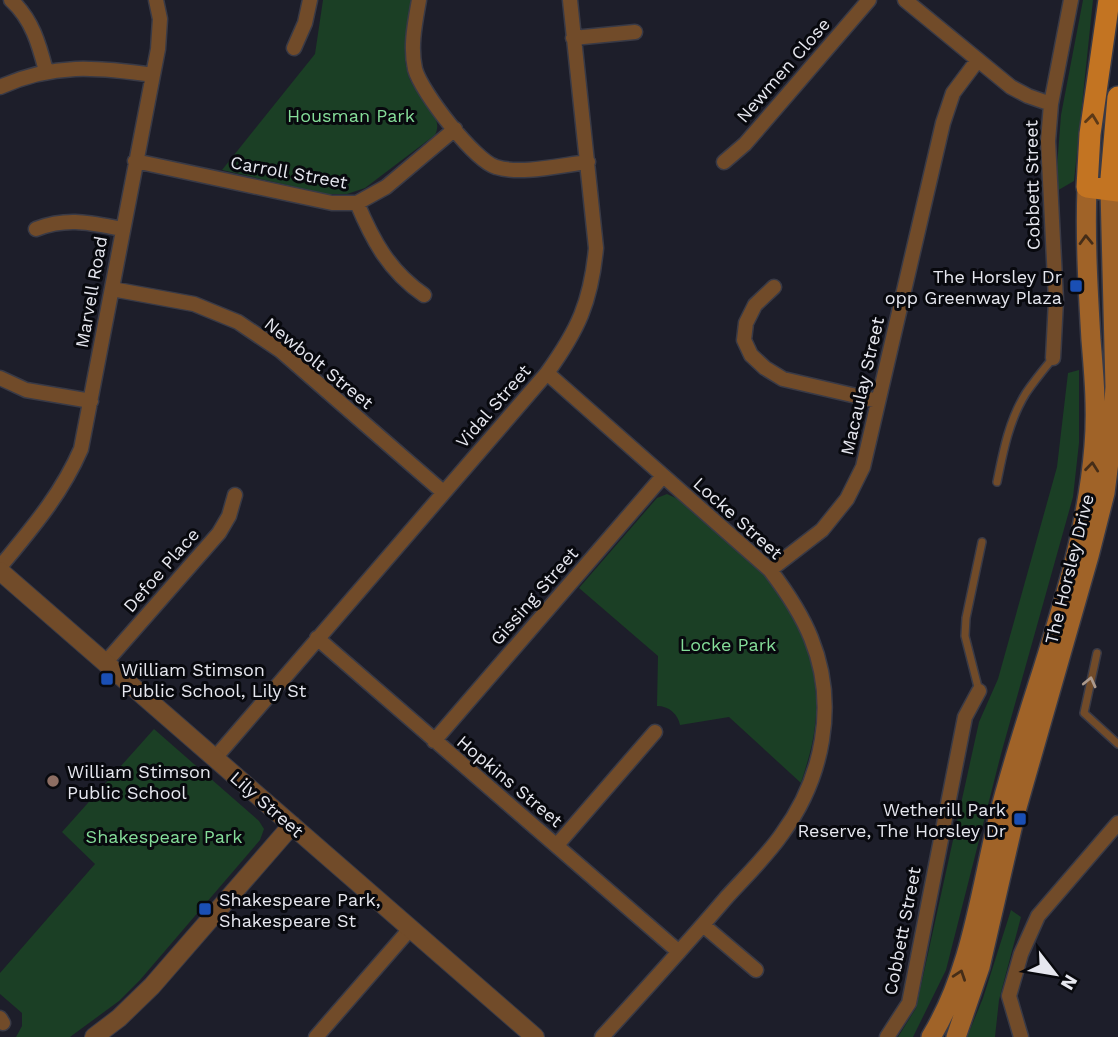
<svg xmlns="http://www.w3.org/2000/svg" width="1118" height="1037" viewBox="0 0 1118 1037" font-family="'Work Sans',sans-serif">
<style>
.green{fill:#1b3f25}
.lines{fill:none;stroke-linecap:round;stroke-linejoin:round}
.service-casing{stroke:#393a46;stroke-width:10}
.minor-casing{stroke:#393a46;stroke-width:17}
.tertiary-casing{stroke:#393a46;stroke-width:20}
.secondary-casing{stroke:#393a46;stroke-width:22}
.primary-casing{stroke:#393a46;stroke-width:24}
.service{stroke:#714b29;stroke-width:7}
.minor{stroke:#714b29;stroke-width:14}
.tertiary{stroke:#714b29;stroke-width:18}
.secondary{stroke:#a06328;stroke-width:19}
.primary{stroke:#c37422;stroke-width:21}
.oneway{stroke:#5c3917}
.oneway2{stroke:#452d18}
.oneway3{stroke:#ac998c}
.transit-dot{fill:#1a4fb4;stroke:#08090e;stroke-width:2.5}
.education-dot{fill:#8d6e63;stroke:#08090e;stroke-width:2.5}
.labels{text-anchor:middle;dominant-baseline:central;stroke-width:6;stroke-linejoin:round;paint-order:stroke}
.street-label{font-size:18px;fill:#e6e7ef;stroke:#08090e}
.park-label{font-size:18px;fill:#85dd99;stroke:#08090e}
.poi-label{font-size:18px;fill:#e6e7ef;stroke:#08090e;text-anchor:start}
</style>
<rect width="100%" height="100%" fill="#1d1e2a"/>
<path class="green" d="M323 0H411C408 26 399 57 411 82 419 98 445 116 435 135L365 188 347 194H326L222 170 315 54Z
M1083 0H1093L1074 181 1055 192 1061 115Z
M1079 370V443L1073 497 1001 754 946 970 913 1037H898L916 1008 979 722 998 679 1057 467 1068 373Z
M667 494 678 499C706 523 738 546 763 573 800 613 822 671 815 726 813 745 807 764 801 783L729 717 680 725C678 714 669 706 657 706L658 656 579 588 657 498Z
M154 729 259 821 264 829 260 840 140 980 119 1001 70 1037H16L22 1026V1013L0 994V973L95 864 62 832Z
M1011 910 1021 917 999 1000 995 1037H967L983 998Z"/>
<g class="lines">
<defs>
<path id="service" d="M997 482C1003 452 1009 420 1026 393 1034 381 1044 369 1053 358
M1097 653 1084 713 1118 744
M979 691 965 636 966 618 982 542"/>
<path id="minor" d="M11 0C32 19 39 44 46 71
M419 0C415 23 410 46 415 69 421 92 475 161 496 167 521 175 561 165 588 162
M905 0 1011 87 1028 96 1051 104
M573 38 635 32
M294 48 305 23 310 0
M0 87C53 63 97 67 153 75
M135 161 332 203H357L386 187 455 129
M724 162 745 144 869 0
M357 203C373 241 389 271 424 295
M36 229C68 217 90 223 122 229
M774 287 755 305 746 323 744 340 751 355 765 368 783 379 878 401
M112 289 194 304 238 322 281 351 443 492
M1053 358 1056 300 1048 141 1051 104 1071 0
M547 373 770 570C786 591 801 613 811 638 838 704 823 778 782 834 766 857 745 877 726 898 686 945 644 991 602 1037
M0 378 26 390 91 401
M0 567C32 528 61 495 81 449L158 49 160 19 156 0
M770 570 822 530 847 499 863 467 943 123 953 93 977 61
M317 638 679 952
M105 663 219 533 229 516 235 495
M434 741 663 476
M215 758 547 373C578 330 591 302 596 248L570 0
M557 845 655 732
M703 925 756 970
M0 1018 3 1023
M316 1037 410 929
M887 1037 909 1003 965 717 979 691
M1021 1037 1009 996 1021 954 1038 916 1118 823"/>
<path id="tertiary" d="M0 571 535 1037
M94 1037 119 1018 152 986 292 825"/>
<path id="secondary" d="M931 1037C972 969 980 891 999 815 1030 692 1084 573 1094 446 1097 411 1094 375 1091 340 1088 289 1085 238 1087 187
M956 1037 980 967 1016 811 1089 556 1105 493 1111 446 1115 387 1110 190"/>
<path id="primary" d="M1109 0 1090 134 1087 187 1118 191
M1110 190 1118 97"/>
</defs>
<use href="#service" class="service-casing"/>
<use href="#minor" class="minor-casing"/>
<use href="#tertiary" class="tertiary-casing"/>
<use href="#secondary" class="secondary-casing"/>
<use href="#primary" class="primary-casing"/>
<use href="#service" class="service"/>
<use href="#minor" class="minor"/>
<use href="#tertiary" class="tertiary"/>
<use href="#secondary" class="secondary"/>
<use href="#primary" class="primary"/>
</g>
<defs><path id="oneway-chevron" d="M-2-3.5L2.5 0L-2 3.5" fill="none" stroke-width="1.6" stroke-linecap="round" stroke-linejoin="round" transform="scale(1.75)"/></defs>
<use class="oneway" href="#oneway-chevron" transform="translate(1092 119) rotate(-83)"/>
<g class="oneway2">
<use href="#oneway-chevron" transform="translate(1086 240) rotate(-92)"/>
<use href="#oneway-chevron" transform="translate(1092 467) rotate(-84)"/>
<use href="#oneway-chevron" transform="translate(960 975) rotate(-71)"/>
</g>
<use class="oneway3" href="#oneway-chevron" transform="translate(1090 682) rotate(-77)"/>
<g class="transit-dot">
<rect x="1069" y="279" width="14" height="14" rx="3.5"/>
<rect x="100" y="672" width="14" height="14" rx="3.5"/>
<rect x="1013" y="812" width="14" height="14" rx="3.5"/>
<rect x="198" y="902" width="14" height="14" rx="3.5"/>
</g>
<circle class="education-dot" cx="53" cy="781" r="7"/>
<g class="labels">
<g class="street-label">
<text transform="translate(783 70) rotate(-49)">Newmen Close</text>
<text transform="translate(289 172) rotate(10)">Carroll Street</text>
<text transform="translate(1032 185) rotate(-91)">Cobbett Street</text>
<text transform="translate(91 292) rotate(-80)">Marvell Road</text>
<text transform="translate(319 363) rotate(39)">Newbolt Street</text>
<text transform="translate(862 386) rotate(-77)">Macaulay Street</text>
<text transform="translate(493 406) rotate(-49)">Vidal Street</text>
<text transform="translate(738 518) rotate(42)">Locke Street</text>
<text transform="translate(1069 569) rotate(-76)">The Horsley Drive</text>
<text transform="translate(161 570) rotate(-49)">Defoe Place</text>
<text transform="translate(534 596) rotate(-49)">Gissing Street</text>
<text transform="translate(510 781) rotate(40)">Hopkins Street</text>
<text transform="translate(267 804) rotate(41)">Lily Street</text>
<text transform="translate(902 931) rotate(-79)">Cobbett Street</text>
</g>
<g class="park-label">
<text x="351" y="115">Housman Park</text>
<text x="728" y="644">Locke Park</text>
<text x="164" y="836">Shakespeare Park</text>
</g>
<g class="poi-label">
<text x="1062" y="276" text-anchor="end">The Horsley Dr<tspan x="1062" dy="21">opp Greenway Plaza</tspan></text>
<text x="121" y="669">William Stimson<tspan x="121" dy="21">Public School, Lily St</tspan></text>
<text x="67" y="771">William Stimson<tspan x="67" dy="21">Public School</tspan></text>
<text x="1006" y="809" text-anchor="end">Wetherill Park<tspan x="1006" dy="21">Reserve, The Horsley Dr</tspan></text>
<text x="219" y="899">Shakespeare Park,<tspan x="219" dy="21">Shakespeare St</tspan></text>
</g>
</g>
<g transform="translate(1055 974) rotate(121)" stroke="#08090e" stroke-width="5" paint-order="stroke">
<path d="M0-5L12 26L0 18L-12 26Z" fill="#e6e7ef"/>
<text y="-10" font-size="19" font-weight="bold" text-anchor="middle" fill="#e6e7ef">N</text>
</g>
</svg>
